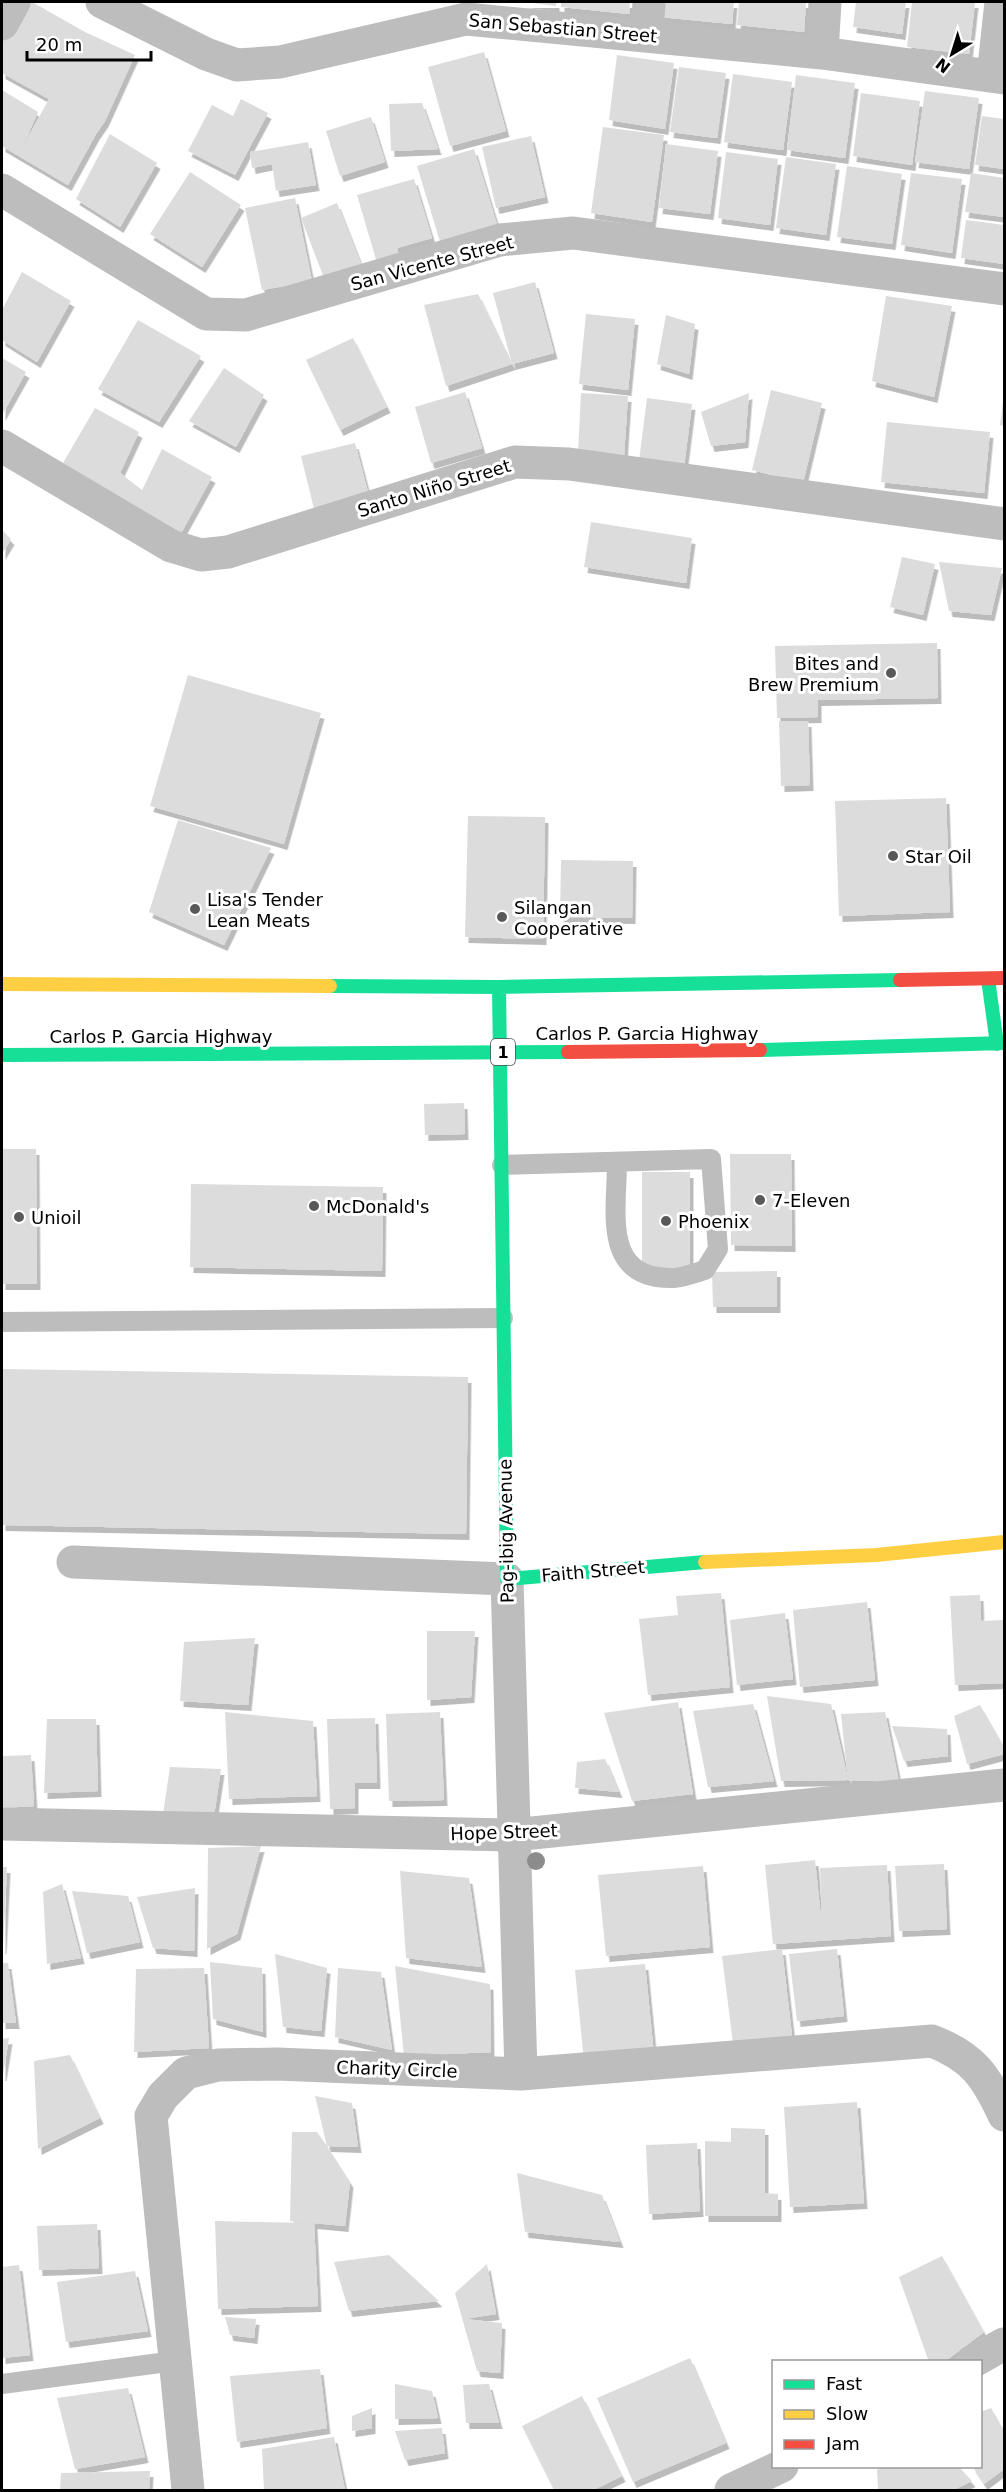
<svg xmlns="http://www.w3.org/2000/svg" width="1006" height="2492" viewBox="0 0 1006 2492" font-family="'DejaVu Sans',sans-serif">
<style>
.building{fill:#dcdcdc;filter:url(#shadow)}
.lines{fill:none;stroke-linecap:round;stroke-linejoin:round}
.lane{stroke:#bdbdbd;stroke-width:20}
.street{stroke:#bdbdbd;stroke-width:33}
.fast{stroke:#16e098;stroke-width:14}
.slow{stroke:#ffcf43;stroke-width:14}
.jam{stroke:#f24e42;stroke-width:14}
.tree{fill:#8c8c8c}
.poi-dot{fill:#595959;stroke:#fff;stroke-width:2}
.labels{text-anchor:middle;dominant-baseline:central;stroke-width:6;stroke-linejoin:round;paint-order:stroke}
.shield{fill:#fff;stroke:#4c4c4c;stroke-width:1.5}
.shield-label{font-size:16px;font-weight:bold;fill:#000}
.street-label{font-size:18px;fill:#000;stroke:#fff}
.poi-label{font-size:18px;fill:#000;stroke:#fff;text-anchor:start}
</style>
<defs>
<filter id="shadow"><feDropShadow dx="3.5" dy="6" stdDeviation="0" flood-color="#0004"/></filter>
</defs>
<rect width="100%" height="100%" fill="#fff"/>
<path class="building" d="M15 2H32L85 32 135 55 105 121 96 134 68 185 2 146V90L38 112 21 150 49 99 2 73V28Z
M524 2H556V6Z
M561 2H630L629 14 561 7Z
M651 2H734L732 24 650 16Z
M739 2H806L804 32 737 25Z
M856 2H906L902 34 853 27Z
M912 2H975L969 54 907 47Z
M484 52 506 131 450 146 428 67Z
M617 55 674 63 665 129 609 120Z
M679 67 726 73 717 138 670 132Z
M733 74 792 82 783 150 724 142Z
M796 75 855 83 845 158 787 150Z
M925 91 979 98 969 169 915 162Z
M861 93 920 101 912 165 853 156Z
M241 99 268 113 235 175 188 151 212 105 233 116Z
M422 103 438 149 391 151 389 104Z
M982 116 1004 119V169L975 165Z
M371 117 385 162 340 176 326 131Z
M603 127 664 135 652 222 591 213Z
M110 134 157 163 120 227 76 199Z
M531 136 545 197 496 208 482 147Z
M308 142 316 185 276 191 272 164 252 168 250 152Z
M666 144 718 151 710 214 659 208Z
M474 149 498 228 441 245 417 166Z
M726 152 778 159 770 225 718 218Z
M786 157 836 164 826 235 776 228Z
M847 166 902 174 892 244 837 237Z
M190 172 241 205 202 267 150 234Z
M911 173 962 179 952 253 901 245Z
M971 173 1004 178V217L965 212Z
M414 179 432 238 397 248 402 267 380 273 357 195Z
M295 198 312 281 262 290 245 208Z
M337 203 361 264 324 278 301 218Z
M966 220 1004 225V264L961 258Z
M22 272 71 301 37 362 2 340V310Z
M535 282 554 353 512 364 493 293Z
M478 294 512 364 446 386 424 305Z
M886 296 952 306 934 397 872 381Z
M586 314 635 319 628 390 579 384Z
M666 315 695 324 689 374 657 364Z
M138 320 201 356 159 422 98 389Z
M353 338 387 407 340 430 306 360Z
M2 358 26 372 2 415Z
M224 368 264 395 236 447 189 421Z
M771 390 822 403 803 483 752 470Z
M465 392 482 448 431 463 415 407Z
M581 393 628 396 624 456 578 453Z
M749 393 745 442 711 446 701 412Z
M647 398 692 404 684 467 639 461Z
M1003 401H1004V426L1000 425Z
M95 408 139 432 120 473 142 490 162 449 212 477 180 535 63 463Z
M887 422 990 432 984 493 881 482Z
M355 443 370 500 315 513 301 456Z
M591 522 692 538 686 583 584 567Z
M2 530 11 539 2 554Z
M902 557 935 564 923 615 890 607Z
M939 562 1002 568 991 615 949 611Z
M937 643 938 698 818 700V717L777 718 775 646Z
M188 675 321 713 284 844 150 806Z
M779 721H808L810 785 781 786Z
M946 798 950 912 839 916 835 801Z
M468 816 545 817 543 939 465 937Z
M178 820 271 848 224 945 149 912Z
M561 860 633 861 632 918 560 917Z
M464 1103 465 1134 425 1135 424 1104Z
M2 1149H36L37 1284H2Z
M730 1154H791L792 1246 731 1245Z
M642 1172H690V1269H642Z
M191 1184 383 1187 382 1271 190 1267Z
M777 1271V1307H713L712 1272Z
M2 1369 468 1377 466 1534 2 1525Z
M721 1593 730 1687 648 1695 639 1619 678 1615 676 1596Z
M980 1595 981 1621 1004 1620V1683L955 1685 950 1596Z
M867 1602 875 1680 800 1687 793 1610Z
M785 1613 793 1679 737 1685 730 1620Z
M427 1631H475L471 1697 427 1700Z
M255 1638 248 1705 180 1701 184 1642Z
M767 1696 831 1704 848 1780 781 1781Z
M678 1702 693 1794 632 1801 604 1713Z
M753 1704 774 1781 708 1787 693 1711Z
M980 1705 1004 1747V1754L967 1764 954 1716Z
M225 1712 313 1721 317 1796 229 1799Z
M440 1712 444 1800 389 1801 386 1714Z
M885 1712 899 1782 848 1780 841 1714Z
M375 1718 377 1783H355V1808L330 1809 327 1719Z
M47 1719H96L98 1791 44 1793Z
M892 1726 947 1729 948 1756 904 1761Z
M31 1755 34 1806 2 1808V1756Z
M605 1759 619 1792 575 1788 577 1762Z
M170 1767 221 1769 214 1816 163 1814Z
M261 1846 237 1934 207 1949 208 1848Z
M815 1860 822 1928 820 1868 887 1865 891 1936 773 1944 765 1865Z
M944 1864 947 1929 899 1931 895 1866Z
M703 1866 710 1947 606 1956 598 1875Z
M2 1867H7L3 1948H2Z
M400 1871 469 1878 482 1967 406 1958Z
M62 1884 81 1958 47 1964 43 1892Z
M195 1888 194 1951 153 1948 137 1897Z
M72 1891 128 1896 140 1942 87 1953Z
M782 1949 792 2036 733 2043 722 1956Z
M837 1949 844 2016 797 2021 789 1954Z
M275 1954 327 1968 321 2031 283 2027Z
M210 1962 262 1968 263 2032 213 2019Z
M2 1963H8L16 2023H2Z
M645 1964 654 2055 584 2062 575 1970Z
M395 1966 490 1984 491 2052 404 2056Z
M204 1968 209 2048 134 2052 136 1969Z
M338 1968 381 1972 392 2050 335 2037Z
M9 2038 3 2075H2V2039Z
M70 2055 100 2118 38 2149 34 2061Z
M315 2096 352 2103 358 2147 327 2146 350 2182 345 2226 314 2223 318 2306 218 2309 215 2221 308 2223 290 2221 292 2132H317L327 2146Z
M857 2102 864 2203 790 2207 784 2107Z
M731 2128 765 2129V2193L778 2194V2216H705V2141L731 2142Z
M697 2143 700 2211 649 2214 646 2145Z
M517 2173 602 2195 620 2242 525 2232Z
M97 2224 99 2268 39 2270 37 2226Z
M389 2255 439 2301 349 2311 334 2262Z
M942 2256 984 2332 944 2362H929L899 2277Z
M487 2264 496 2314 464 2319 502 2323 500 2373 477 2371 455 2293Z
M19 2265 30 2355 2 2358V2267Z
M135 2271 148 2331 66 2342 57 2282Z
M225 2317 256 2319 254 2338 230 2335Z
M690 2358 726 2443 633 2482 597 2398Z
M320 2369 327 2428 237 2442 230 2376Z
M395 2384 432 2391 438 2418 395 2419Z
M489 2384 499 2423H466L463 2385Z
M128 2388 145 2457 75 2469 57 2398Z
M582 2396 622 2476 593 2490H554L522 2426Z
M372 2408V2428L352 2431V2416Z
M991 2408 1004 2431V2469L984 2484 972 2466H980V2412Z
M442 2428 445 2453 405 2460 395 2431Z
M334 2437 345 2490H264L262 2449Z
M884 2466H958L972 2481 953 2490H878L877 2470Z
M150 2471 149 2490H60L61 2473Z"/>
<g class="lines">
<path class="lane" d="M502 1165 711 1159 718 1249 705 1270C695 1273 684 1277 674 1278 601 1280 617 1212 617 1162
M2 1322 503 1318
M2 2384 175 2361"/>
<path class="street" d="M102 2 206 54 237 65 280 62 466 19 822 53 1004 78
M2 24 14 2
M647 35 649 2
M822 53 825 2
M993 76 1001 2
M2 190 206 314 246 315 500 240 573 233 1004 289
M2 446 171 546 201 555 228 552 515 462 569 464 1004 524
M73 1562 507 1579 521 2074
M2 1824 513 1835 1004 1785
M972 2362 1004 2344
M188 2490 151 2116 163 2096 186 2073 218 2065 277 2064 521 2074 932 2041C973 2057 986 2076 1004 2115
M731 2490 782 2466"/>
<path class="fast" d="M988 979 997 1044
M330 986 499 987 900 980
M499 987 507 1579 705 1562
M760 1050 1004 1043
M2 1055 568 1052"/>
<path class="slow" d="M2 984 330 986
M705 1562 876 1555 1004 1542"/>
<path class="jam" d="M900 980 1004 978
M568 1052 760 1050"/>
</g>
<circle class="tree" cx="536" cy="1861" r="9"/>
<g class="poi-dot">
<circle cx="891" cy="673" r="6"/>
<circle cx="893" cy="856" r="6"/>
<circle cx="195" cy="909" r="6"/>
<circle cx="502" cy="917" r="6"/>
<circle cx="760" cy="1200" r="6"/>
<circle cx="314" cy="1206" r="6"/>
<circle cx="19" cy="1217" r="6"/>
<circle cx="666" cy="1221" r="6"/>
</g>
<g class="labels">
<rect class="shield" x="491" y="1039" width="24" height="26" rx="4.5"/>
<g class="shield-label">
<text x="503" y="1052">1</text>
</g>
<g class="street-label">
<text transform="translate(563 28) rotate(5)">San Sebastian Street</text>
<text transform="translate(432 263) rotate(-15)">San Vicente Street</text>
<text transform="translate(434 488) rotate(-17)">Santo Niño Street</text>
<text x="647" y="1033">Carlos P. Garcia Highway</text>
<text x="161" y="1036">Carlos P. Garcia Highway</text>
<text transform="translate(506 1531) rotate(-91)">Pag-ibig Avenue</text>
<text transform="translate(593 1571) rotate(-5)">Faith Street</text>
<text transform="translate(504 1832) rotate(-2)">Hope Street</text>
<text transform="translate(397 2069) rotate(2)">Charity Circle</text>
</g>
<g class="poi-label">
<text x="879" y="663" text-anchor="end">Bites and<tspan x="879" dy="21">Brew Premium</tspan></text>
<text x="905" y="856">Star Oil</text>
<text x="207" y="899">Lisa's Tender<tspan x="207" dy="21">Lean Meats</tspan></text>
<text x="514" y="907">Silangan<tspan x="514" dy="21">Cooperative</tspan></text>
<text x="772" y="1200">7-Eleven</text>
<text x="326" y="1206">McDonald's</text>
<text x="31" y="1217">Unioil</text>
<text x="678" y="1221">Phoenix</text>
</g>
</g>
<rect width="1006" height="2492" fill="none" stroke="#000000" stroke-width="6"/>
<rect x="772" y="2360" width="210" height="108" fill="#ffffff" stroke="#999999" stroke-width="1.5"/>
<rect x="784" y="2380" width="30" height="9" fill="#16e098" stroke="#999999" stroke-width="1.5"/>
<text x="826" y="2390" font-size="18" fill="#000000">Fast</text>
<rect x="784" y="2410" width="30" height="9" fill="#ffcf43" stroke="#999999" stroke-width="1.5"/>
<text x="826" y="2420" font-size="18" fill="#000000">Slow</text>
<rect x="784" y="2440" width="30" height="9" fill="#f24e42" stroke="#999999" stroke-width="1.5"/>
<text x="826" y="2450" font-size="18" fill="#000000">Jam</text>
<g transform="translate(952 54) rotate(218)" stroke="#ffffff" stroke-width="4.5" paint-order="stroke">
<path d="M0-4.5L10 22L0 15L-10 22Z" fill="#000000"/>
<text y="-9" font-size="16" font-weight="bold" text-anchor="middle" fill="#000000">N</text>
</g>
<path d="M27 51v9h124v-9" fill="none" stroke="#000000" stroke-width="3"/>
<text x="36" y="51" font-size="18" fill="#000000" stroke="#ffffff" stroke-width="4.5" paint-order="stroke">20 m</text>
</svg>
